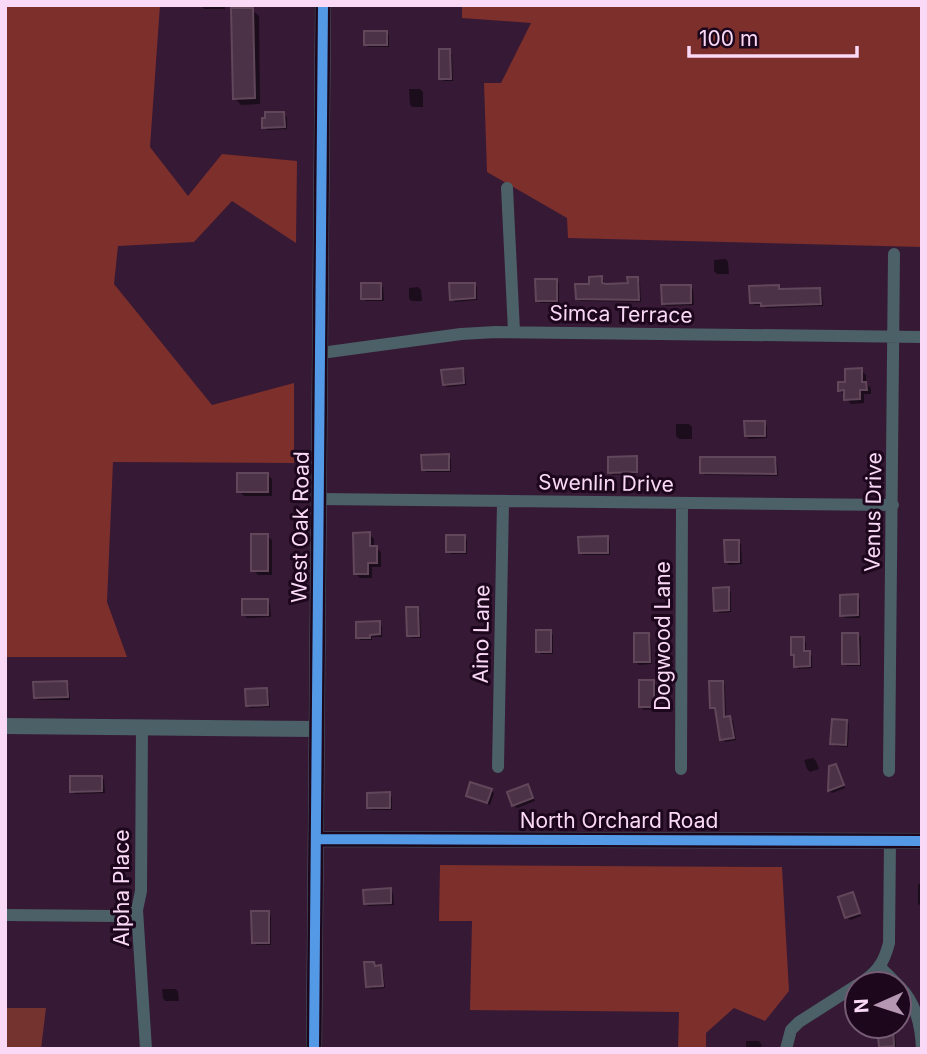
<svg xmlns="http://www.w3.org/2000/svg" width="927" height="1054" viewBox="0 0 927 1054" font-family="Inter,sans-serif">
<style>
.green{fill:#75332f}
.forest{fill:#7c2f2b}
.shadow{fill:#0007}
.building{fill:#4c3246;stroke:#62475a;stroke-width:2}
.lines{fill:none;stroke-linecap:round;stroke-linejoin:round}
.minor{stroke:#4b6067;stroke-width:12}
.tertiary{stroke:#4b6067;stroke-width:16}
.cycleway-casing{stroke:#1d071c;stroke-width:15}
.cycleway{stroke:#5399e6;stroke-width:10}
.labels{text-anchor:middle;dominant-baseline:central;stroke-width:6;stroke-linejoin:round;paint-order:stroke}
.street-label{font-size:21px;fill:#fad9f7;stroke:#1d071c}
</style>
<rect width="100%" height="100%" fill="#361935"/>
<path class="green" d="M5 1008H46L41 1049H5Z"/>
<path class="forest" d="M5 5H160L150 147 188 196 222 154 297 161 296 243 232 201 194 242 118 246 114 284 212 405 294 383V463L113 462 107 602 127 657H5Z
M462 5H922V247L568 238 567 218 487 172 484 83H501L531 23 462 18Z
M440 865 782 867 789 991 765 1021 734 1008 706 1033V1049H678L679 1012 470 1010 472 921H439Z"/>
<path class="shadow" d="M201 5H225V9H204Z
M252 10 259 16 260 104 241 105 235 98Z
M386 32 389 35V47H368L365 44Z
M449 51 452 54 453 81H444L441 78Z
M409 89H420L423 92V107H412L410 104Z
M284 114 287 117V129L267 130 264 127Z
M726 259 728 262 729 274H717L714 271V260Z
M601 278 604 281V285H629L637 279 640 282 641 302 580 301 577 298Z
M556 280 559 283V303H540L538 301Z
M474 284 477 287V300L455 302 452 299Z
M380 285 383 287 384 301H366L363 298Z
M418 287 421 290 422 301H412L409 299V288Z
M690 287 693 289 694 305 666 306 664 303Z
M778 287 782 291 820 289 822 292 823 306 766 308 763 305H754L752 302Z
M462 370 465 373 466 385 447 387 444 384Z
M861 370 866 375V384L871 388V394H864V403L851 404 840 390Z
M764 423 767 426V438L749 439 746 436Z
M676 424H689L692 427V439H679L676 436Z
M448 456 451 459V472H426L423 469Z
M635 458 636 474 613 475 610 472Z
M774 459 777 462 778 476 705 475 702 472Z
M267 475 272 479V496H244L239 491Z
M369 534 374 539V547L381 552V567H372V578H360L355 573Z
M267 536 272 540V575H258L253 570Z
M464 537 467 540V554H451L448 552Z
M607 538 610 541V555H583L580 552Z
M739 542 741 544 742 564 729 565 726 562Z
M728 589 731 592V612L719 613 716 610Z
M857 596 860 599V618H845L842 615Z
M268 601 270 604 271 617 247 618 244 615Z
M417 609 420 612 421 638H412L409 636Z
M379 623 382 626V637H372V640H361L358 637Z
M550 632 553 635V654H541L538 651Z
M648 635 651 638 652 664 639 665 636 662Z
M858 635 861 637V666H847L844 664Z
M803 639 806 642V653H809L812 656V668L798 669 796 666Z
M653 682 656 684V709L644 710 641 707Z
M723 682 725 685 726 719 730 718 733 721 736 740 725 742 722 739 717 710H714L712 707Z
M67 683 69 686 70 700H38L36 697Z
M267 690 269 693 270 707 250 708 247 705Z
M846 721 849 724 848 747 835 746 832 743Z
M813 758 816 761 819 769 810 772 807 769 804 760Z
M835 766 838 769 845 788 832 793 829 790Z
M102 777 104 780 105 793 75 794 72 791Z
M527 786 530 789 535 801 517 808 514 805Z
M491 790 494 793 490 805 470 798 468 796Z
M389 794 392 797V810H372L369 807Z
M918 884H922V906L918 904Z
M390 890 393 893 394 905 368 906 365 903Z
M852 894 855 897 861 916 850 920 847 917Z
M268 913 271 916V945H256L253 942Z
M374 963 383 970 385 988 371 989 368 986Z
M162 989H176L178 992 179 1001H165L163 998Z
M893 1026 895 1028 896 1048 883 1049 881 1047Z
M746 1041H759L761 1044 762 1049H746Z"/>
<path class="building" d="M231 8H253L255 98 233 99Z
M364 31H387V45H364Z
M439 49H450L451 79H439Z
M265 112H284L285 127 262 128V118H265Z
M602 276V283L606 284 628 283 627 277H638L639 300 576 299 575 284H589V277Z
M535 279H557V301H536Z
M361 283H381V299H361Z
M449 283H475V298L450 300Z
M661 285H691V303L662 304Z
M779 285V289L820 288 821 304 761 306V303H750L749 286Z
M463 368 464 383 443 385 441 370Z
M862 368V382H866L867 390H860V399L844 400V390L838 391V382H845V369Z
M744 421H765V436H745Z
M449 454V470H422L421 455Z
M637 456V472L608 473V457Z
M700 457H775L776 474 700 473Z
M237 473H268V492H237Z
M370 532V546H377V563H368V574H354L353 533Z
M251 534H268V571H251Z
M446 535H465V552H446Z
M608 536V553H579L578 537Z
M724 540H739V562H725Z
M729 587V610L714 611 713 588Z
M858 594V615L840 616V595Z
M242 599H268V615H242Z
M406 607H418L419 636H407Z
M380 621V634L370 635V638H356V622Z
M536 630H551V652H536Z
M634 633H649L650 662H634Z
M842 633H858L859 664H842Z
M791 637H804V651H810V666L794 667V655H791Z
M639 680H654V707H639Z
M67 681 68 697 34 698 33 682Z
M709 681H723L724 717 730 716 734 738 720 740 715 708H710Z
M267 688 268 705 246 706 245 689Z
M832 719 847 720 846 745 830 744Z
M836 764 844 785 828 791 829 766Z
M70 776H102V791L70 792Z
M470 782 492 789 487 803 466 796Z
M528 784 533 798 512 806 507 792Z
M390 792V808H367V793Z
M391 888V903L364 904 363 890Z
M853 892 860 913 845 918 838 897Z
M251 911H269V943H252Z
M364 962H374L375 966 381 965 383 986 366 987Z
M877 1026H893L894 1046 879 1047Z"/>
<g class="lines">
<path class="minor" d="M507 188 514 331
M321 353 461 334 496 332 922 337
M320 499 893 505
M142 727 141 891 137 910 146 1049
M498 767 503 502
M681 769 682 503
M889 771 894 254
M5 915 115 916H125L137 910
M879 966 897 984
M859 984C877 973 884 963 889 943L890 841
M899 986C916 1003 921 1025 922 1049
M786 1049 791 1030 799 1022 857 985"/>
<path class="tertiary" d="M5 726 317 729
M316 839 922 841
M314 1049 323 5"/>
<defs>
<path id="cycleway" d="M316 839 922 841
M314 1049 323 5"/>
</defs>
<use href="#cycleway" class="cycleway-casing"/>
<use href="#cycleway" class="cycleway"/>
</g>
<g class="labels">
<g class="street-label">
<text transform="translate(621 314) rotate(1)">Simca Terrace</text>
<text transform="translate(606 483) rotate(1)">Swenlin Drive</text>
<text transform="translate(873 512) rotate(-89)">Venus Drive</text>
<text transform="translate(300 527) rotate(-89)">West Oak Road</text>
<text transform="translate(481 634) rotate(-89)">Aino Lane</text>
<text transform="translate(662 636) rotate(-90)">Dogwood Lane</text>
<text x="619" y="820">North Orchard Road</text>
<text transform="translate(121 888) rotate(-90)">Alpha Place</text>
</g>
</g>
<rect width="927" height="1054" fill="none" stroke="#fad9f7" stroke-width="14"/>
<g transform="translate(878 1005) rotate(267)"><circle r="33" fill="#1d071c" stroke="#755b74" stroke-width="2"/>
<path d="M0-5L12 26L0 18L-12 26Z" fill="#b596b3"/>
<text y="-10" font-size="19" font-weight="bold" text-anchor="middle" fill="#fad9f7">N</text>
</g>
<path d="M689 46v10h168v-10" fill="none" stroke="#fad9f7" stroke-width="3.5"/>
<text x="699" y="46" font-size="21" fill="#fad9f7" stroke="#1d071c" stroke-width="5" paint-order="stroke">100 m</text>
</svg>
